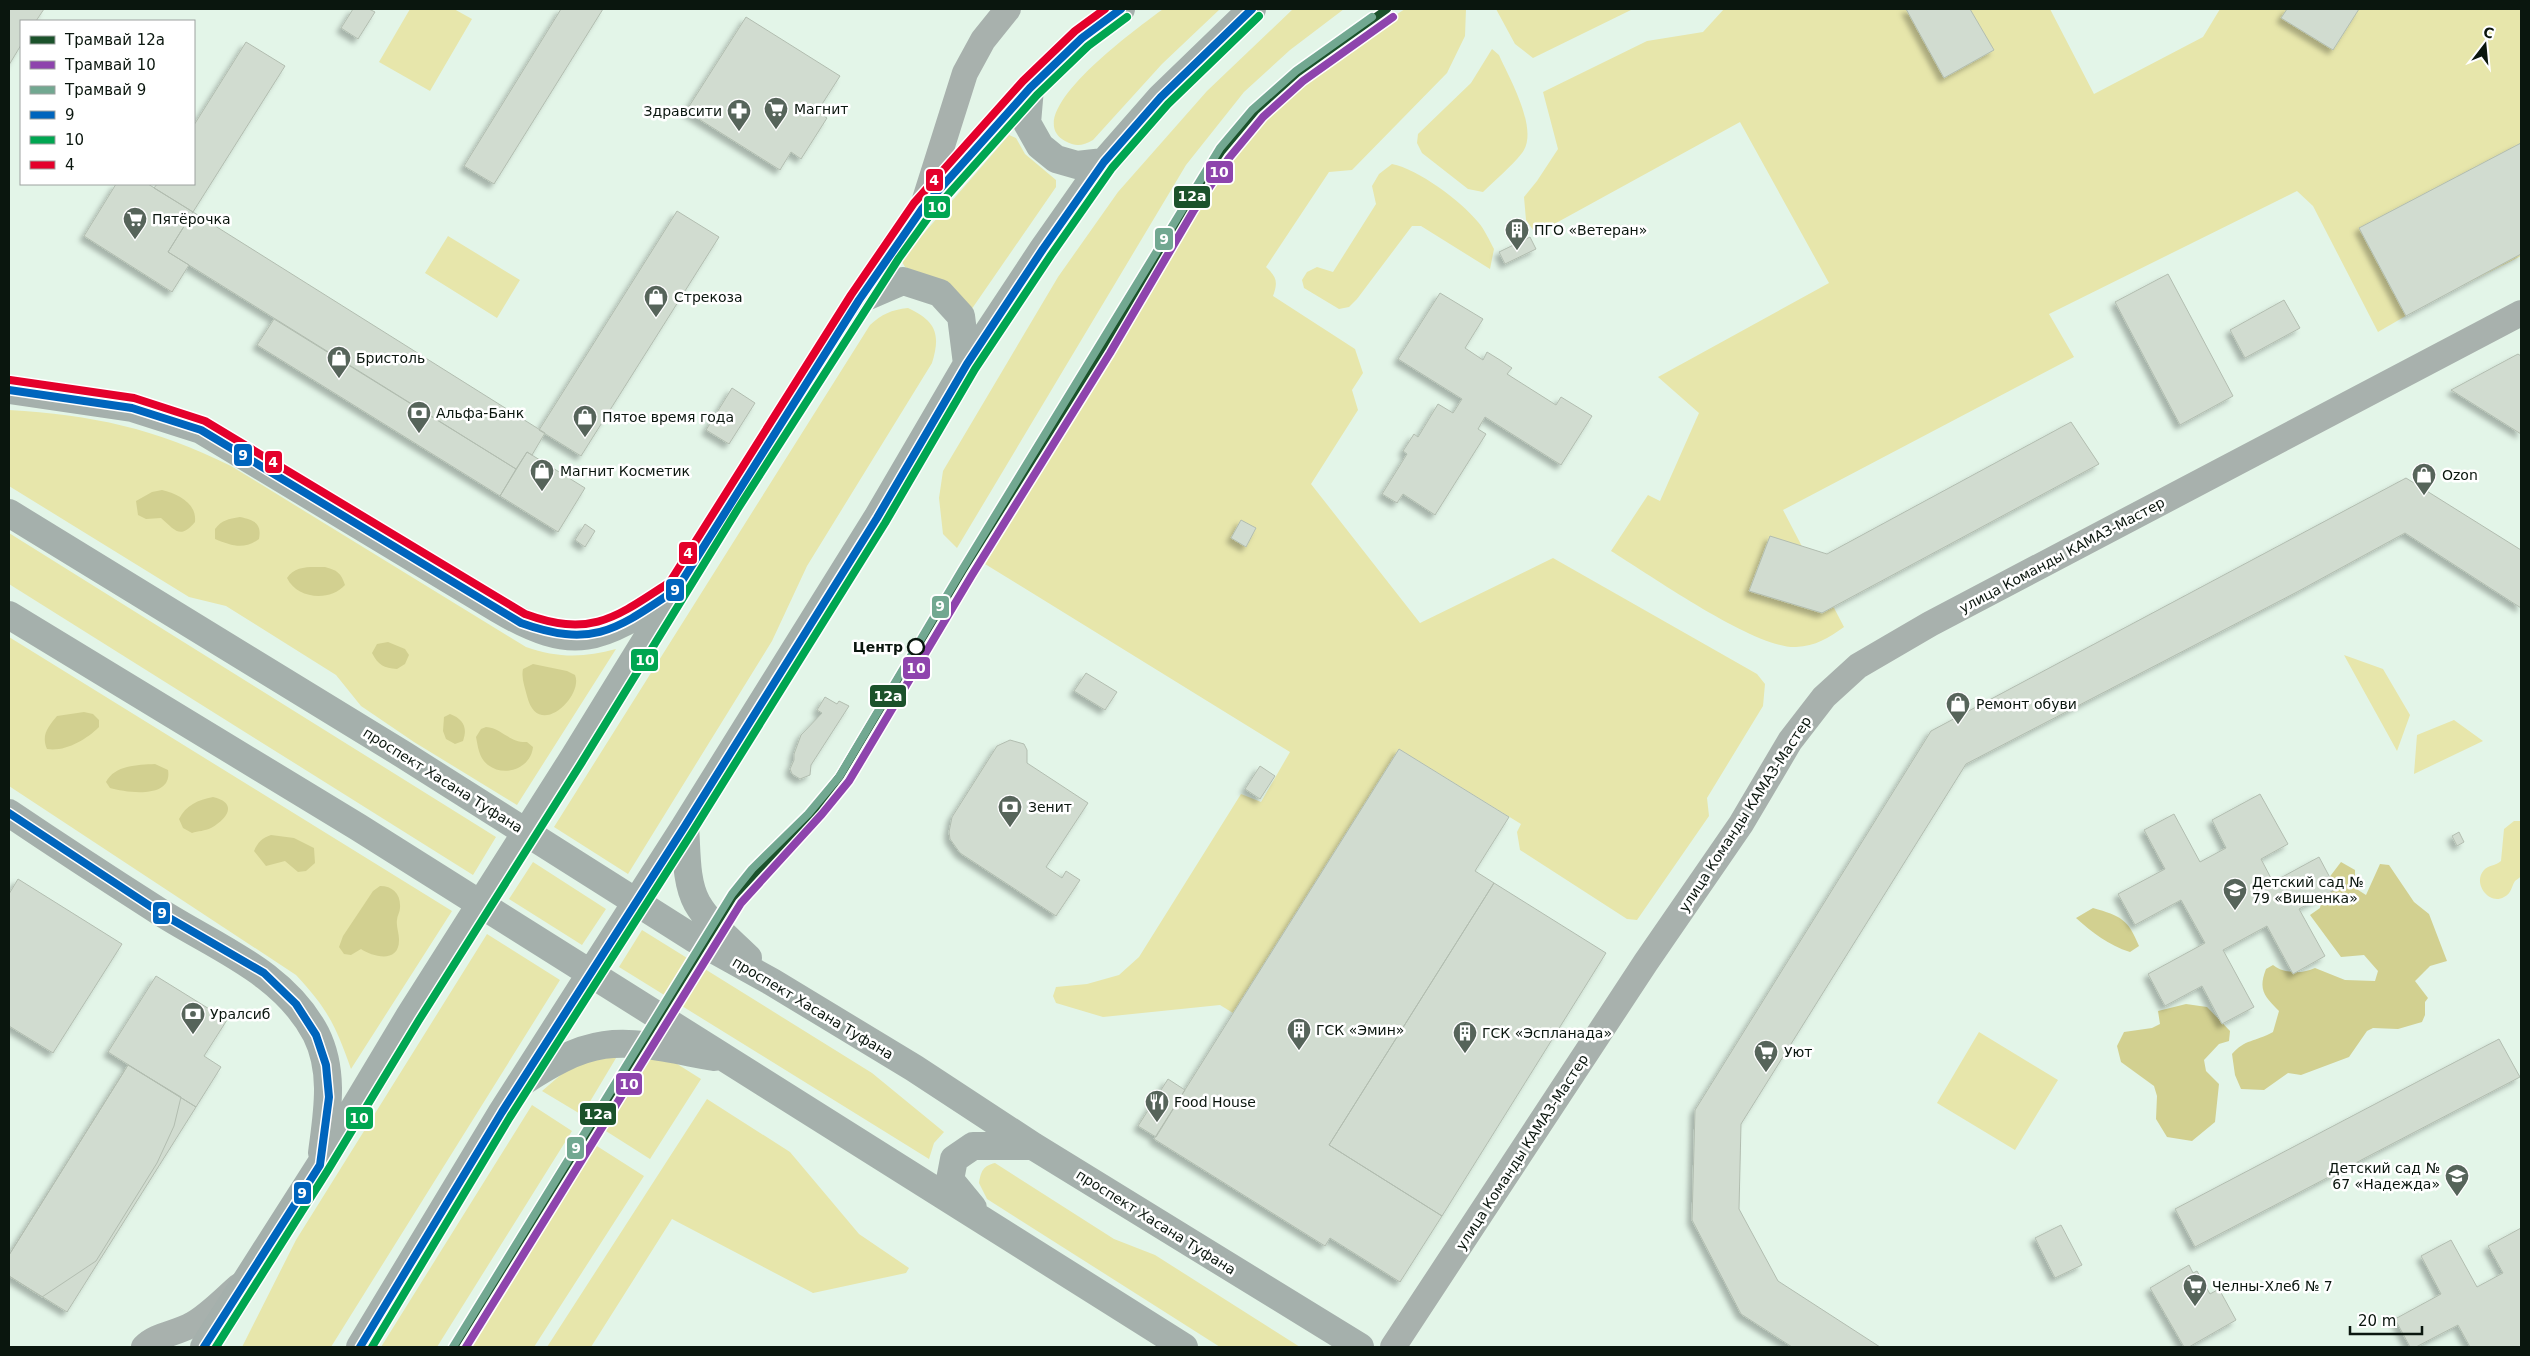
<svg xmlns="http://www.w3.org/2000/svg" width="2530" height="1356" viewBox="0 0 2530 1356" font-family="'DejaVu Sans',sans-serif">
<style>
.green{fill:#e7e6ab}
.forest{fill:#d2d090}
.building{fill:#d1dcd0;stroke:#b2bdb0;filter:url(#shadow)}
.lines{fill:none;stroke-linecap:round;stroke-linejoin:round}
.street{stroke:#a8b1ad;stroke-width:26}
.secondary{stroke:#a5b0ac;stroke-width:28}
.bus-1-casing{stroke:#fff;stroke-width:11}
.bus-2-casing{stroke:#fff;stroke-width:11}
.bus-3-casing{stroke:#fff;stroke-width:11}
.bus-1{stroke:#0065bd;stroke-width:8}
.bus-2{stroke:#00a651;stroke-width:8}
.bus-3{stroke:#e4002b;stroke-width:8}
.tram-1-casing{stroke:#fff;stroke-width:11}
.tram-2-casing{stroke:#fff;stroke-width:11}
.tram-3-casing{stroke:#fff;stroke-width:11}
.tram-1{stroke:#1b522b;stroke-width:8}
.tram-2{stroke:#8e44ad;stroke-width:8}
.tram-3{stroke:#72a891;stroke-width:8}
.stop-dot{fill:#fff;stroke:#0a160e;stroke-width:2.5}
.labels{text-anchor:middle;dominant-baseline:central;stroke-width:5;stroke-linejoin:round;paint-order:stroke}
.poi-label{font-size:14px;fill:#0a160e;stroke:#fff;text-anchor:start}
.street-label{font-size:14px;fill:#0a160e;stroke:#fff}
.stop-label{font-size:14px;font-weight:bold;fill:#0a160e;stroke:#fff;text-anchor:end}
.line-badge{stroke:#fff;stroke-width:2}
.badge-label{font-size:14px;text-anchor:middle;font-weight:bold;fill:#fff}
</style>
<defs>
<filter id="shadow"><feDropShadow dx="-4.5" dy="4.5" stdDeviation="2.5" flood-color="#0004"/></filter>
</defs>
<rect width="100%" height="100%" fill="#e3f5e8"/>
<path class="green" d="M410 9H454L472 19 430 91 379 62Z
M1163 9H1220L1162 64 1093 140C1082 146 1076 147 1065 141 1016 114 1142 25 1163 9Z
M1293 9H1344L1290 50 1244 92 1186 165 957 548 943 534 939 498 943 471 1058 277 1118 192 1207 91Z
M1405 9H1466L1465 36 1447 73 1352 170 1329 172 1266 267C1277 277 1278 282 1273 296L1355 349 1363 373 1352 390 1358 410 1311 484 1420 623 1553 558 1757 674 1765 684 1763 706 1707 798 1709 816 1637 920 1627 919 1520 850 1517 832 1521 824 1399 749 1233 1013 1220 1005 1103 1017 1056 1003 1053 996 1056 987 1087 984 1119 975 1139 957 1241 794 1261 802 1290 752 985 564 1200 204 1243 138 1277 101 1327 59Z
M1496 9H1633L1533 58 1515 44Z
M1724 9H2050L2094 94 2203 37 2220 9H2521V256L2428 303 2378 332 2313 206 2297 191 2049 314 2074 357 1783 510 1844 627C1828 638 1816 646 1796 647 1755 649 1650 575 1611 551L1648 495 1660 501 1699 413 1658 377 1829 283 1740 122 1536 234 1526 220 1524 197 1537 181 1558 149 1543 92 1647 41 1703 32Z
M1492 49 1499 55C1509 78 1540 130 1522 153 1511 167 1496 179 1483 192L1468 189 1422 153 1417 143 1418 134 1471 83Z
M1009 135 1016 138 1025 154 1056 180V187L969 313 926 276 905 267 902 262 906 254Z
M1392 164C1418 169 1461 201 1478 222 1485 230 1489 240 1494 249L1490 269 1421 226H1412L1357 299 1349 307 1339 309 1304 288 1302 280 1307 272 1317 267 1333 272 1376 204 1372 186 1379 174Z
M448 236 520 280 497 318 425 273Z
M908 308C936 321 941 334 932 363L807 566 772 641 628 874 554 827 870 325C882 314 891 310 908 308Z
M9 410C92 415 155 428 231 466L526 647C557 658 584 658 616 649L517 805 414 742 361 706 336 675 226 606 189 597 9 486Z
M9 533 496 837 473 875 9 584Z
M9 637 452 911 351 1069C336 1026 327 1008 296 975L9 786Z
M2344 655 2383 669 2410 715 2397 751Z
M2454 720 2483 741 2414 774 2417 735Z
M2514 821H2521V876C2520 878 2517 879 2515 881 2511 887 2512 893 2504 897 2489 906 2472 883 2484 870 2488 865 2496 866 2501 861L2504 829Z
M533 862 606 909 582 945 509 899Z
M642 930 872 1073 944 1132 934 1143 929 1159 619 967Z
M487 934 560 980 331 1347H242L296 1240Z
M1979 1032 2058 1080 2015 1150 1937 1103Z
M619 1053 582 1115 542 1091 571 1066Z
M641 1055 674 1062 701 1079 650 1159 598 1126Z
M707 1099 790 1152 859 1234 909 1268 906 1273 813 1293 672 1219 591 1347H547Z
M532 1105 572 1131 437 1347H381Z
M589 1141 644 1176 534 1347H461Z
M995 1163 1114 1239 1155 1255 1300 1347H1220L987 1199 979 1183C981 1171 983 1166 995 1163Z"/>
<path class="forest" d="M162 490C178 494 197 503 195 522 180 540 175 530 161 518L146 519 138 515 136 501 152 492Z
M240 517C254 520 262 523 259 539 244 550 232 546 215 539V529C222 520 228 519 240 517Z
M325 567C337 570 341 573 345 585 330 602 297 599 287 578 295 565 311 567 325 567Z
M388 642 405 649 409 655 405 664 397 669C384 668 378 665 372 653L377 644Z
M533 664 567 671 575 675C584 696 538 741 527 696 525 687 521 678 523 669Z
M84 712 93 714 99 720V727C86 740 65 752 47 749 41 735 48 727 57 716Z
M450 714C463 719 468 727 463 741L455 744 446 739 443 731 444 717Z
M486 727C502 728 509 743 527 742L533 747C531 768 505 778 488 765 479 758 478 747 476 737L481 729Z
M155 764 168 770C173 799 128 793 110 788L106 782C115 765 137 765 155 764Z
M213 797C238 803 228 818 211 828 205 831 198 831 192 833L183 828 179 819C186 805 198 800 213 797Z
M271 835 294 838 314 848 315 863 306 871 298 872 285 861 266 866 254 851C258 842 262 838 271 835Z
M2341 862 2355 870V888L2366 895 2380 864 2389 865 2414 902 2429 914 2447 961 2430 966 2415 981 2428 998 2425 1002V1015L2422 1022 2398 1029 2373 1028 2367 1031 2349 1057 2301 1075 2288 1073 2264 1090 2241 1089 2235 1075 2232 1054C2245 1039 2255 1042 2273 1032L2279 1011C2264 996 2258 990 2266 969L2273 965C2284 974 2303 974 2315 968L2345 980 2375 981 2378 971 2364 955 2341 957 2310 915 2320 908 2325 883Z
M380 886C393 886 401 894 400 908 400 912 397 916 397 920 396 926 399 933 399 939 400 964 373 957 361 949L351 955 344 954 339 947 343 936 373 891Z
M2093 908C2121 916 2128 919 2139 946L2130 952C2108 945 2093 933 2076 918Z
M2186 1004 2207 1007 2230 1031 2229 1041 2219 1044 2204 1060 2206 1071 2219 1084 2215 1122 2192 1141 2167 1137 2156 1119 2157 1096 2154 1086 2121 1062 2117 1046 2124 1032 2152 1028 2160 1024 2158 1011Z"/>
<path class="building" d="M9 9H44L36 21H21V45L9 65Z
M353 9H369L375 12 358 39 341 28Z
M561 9H603L494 184 464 166Z
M1906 9H1970L1994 50 1944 78Z
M2287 9H2359L2333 50 2281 18Z
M746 17 840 76 817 112 827 118 801 159 791 152 780 170 686 111Z
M246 42 285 66 193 212 154 188 157 184H194V125Z
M2521 143V254L2406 316 2359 228Z
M116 184H148L193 212 168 252 189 265 172 292 84 236Z
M677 211 719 237 581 456 539 430Z
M193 212 545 433 532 455 527 452 516 469 168 252Z
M1530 237 1536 249 1505 264 1499 252Z
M2168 274 2233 396 2180 425 2115 302Z
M1440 293 1483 319 1465 348 1483 360 1487 352 1500 360 1512 368 1507 374 1556 405 1561 397 1592 416 1561 465 1485 417 1478 429 1486 434 1435 515 1403 494 1397 503 1382 494 1407 454 1403 451 1414 434 1418 437 1438 404 1453 413 1462 399 1398 359Z
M2284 300 2300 328 2245 358 2230 330Z
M274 319 516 469 500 496 257 345Z
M2518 354 2521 356V434L2451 390Z
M732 388 755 403 729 444 706 430Z
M2071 422 2099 464 1822 613 1749 591 1770 536 1827 554Z
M527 452 585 488 558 532 500 496Z
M2406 478 2521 550V608L2405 533 2297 592 1966 764 1741 1124 1739 1209 1778 1281 1880 1347H1792L1741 1314 1692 1220 1695 1110 1931 731Z
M1241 520 1256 528 1246 547 1231 538Z
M585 524 595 531 585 547 575 540Z
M1086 673 1117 692 1105 710 1074 691Z
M825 697 837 704 839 701 849 706 811 765 810 775 800 779 792 774 790 769 794 760V754L801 735 822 713 817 710Z
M1010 740 1024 744 1027 750V763L1088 803 1046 867 1062 878 1066 871 1080 880 1056 916 960 853 950 839 949 832 952 817 997 746Z
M1399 749 1509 817 1475 871 1494 883 1329 1145 1442 1216 1400 1282 1330 1238 1325 1246 1154 1139Z
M1260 766 1275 776 1260 799 1245 789Z
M2260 794 2288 844 2261 859 2273 882 2319 857 2336 889 2299 909 2325 956 2293 974 2267 926 2223 950 2254 1007 2222 1024 2202 986 2165 1006 2148 974 2205 943 2181 900 2135 925 2118 894 2165 869 2144 830 2174 814 2200 862 2226 848 2212 820Z
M2459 832 2464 842 2457 846 2452 836Z
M18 879 122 944 53 1053 9 1026V894Z
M1494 883 1606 953 1442 1216 1329 1145Z
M156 976 227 1020 204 1056 221 1067 196 1107 108 1052Z
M2499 1039 2520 1077 2195 1247 2175 1209Z
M128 1065 181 1097 174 1126 157 1163 96 1261 42 1297 9 1276V1255Z
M128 1065 196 1107 67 1312 9 1276V1255Z
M1168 1079 1185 1090 1156 1137 1138 1126Z
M2061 1225 2082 1265 2055 1278 2035 1238Z
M2521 1228V1347H2470L2458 1325 2416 1347H2410L2395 1319 2441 1294 2421 1256 2451 1240 2477 1287 2503 1273 2488 1246Z
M2189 1265 2193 1273 2197 1271 2210 1294 2219 1289 2236 1320 2189 1347H2184L2150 1288Z"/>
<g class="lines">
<path class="street" d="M922 209 965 73 983 40 1008 9
M144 1347C156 1334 177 1334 193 1324 209 1315 224 1299 239 1286
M1393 1347 1646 962 1741 824 1790 741 1824 697 1858 666 1930 624 2521 313"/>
<path class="secondary" d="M1030 88 1027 123 1040 146 1056 159 1077 165 1104 162
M859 300 903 281 940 293 961 316 967 364
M9 390 132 408 201 430 498 609C574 654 601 640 670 594
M9 513 404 755 693 938 772 982 914 1068 1033 1146 1360 1347
M9 615 358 827 1184 1347
M9 813C58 846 107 878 157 910 214 947 283 971 316 1034 335 1072 327 1114 322 1153
M685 826C687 850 685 881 697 903 709 924 731 941 748 958
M524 1081C547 1066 575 1049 604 1045 639 1040 678 1051 714 1057
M973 1208 950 1180 954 1159 973 1146H1033
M204 1347 320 1165 410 1015 574 757 731 502 891 252 922 209 1030 88 1082 38 1121 9
M360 1347 502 1112 685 826 877 518 967 364 1043 249 1104 162 1161 97 1252 9"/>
<defs>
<path id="bus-1" d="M9 390 132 408 201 430 521 623C594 649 617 629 677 589L859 300 922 209 1030 88 1082 38 1121 9
M9 813 159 912 264 973 296 1004 316 1035 326 1065 329 1097 320 1165 204 1347
M360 1347 502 1112 685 826 877 518 967 364 1043 249 1104 162 1161 97 1252 9"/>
<path id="bus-2" d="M216 1347 328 1170 419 1020 582 762 739 507 899 258 930 215 1037 95 1088 46 1127 17
M372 1347 510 1117 693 831 885 523 975 369 1051 255 1112 168 1168 104 1259 16"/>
<path id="bus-3" d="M10 380 134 398 205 421 525 614C591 638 615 618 670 582L851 295 914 203 1023 81 1075 31 1105 9"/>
</defs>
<use href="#bus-1" class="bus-1-casing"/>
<use href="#bus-2" class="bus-2-casing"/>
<use href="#bus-3" class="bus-3-casing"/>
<use href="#bus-1" class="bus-1"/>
<use href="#bus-2" class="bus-2"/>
<use href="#bus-3" class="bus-3"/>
<defs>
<path id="tram-1" d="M454 1347 733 897 815 808 840 776 963 570 1102 348 1186 205 1221 152 1256 110 1297 73 1387 9"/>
<path id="tram-2" d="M466 1347 741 903 822 814 849 781 972 575 1110 353 1194 210 1229 158 1263 117 1303 81 1393 17"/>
<path id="tram-3" d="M453 1347 732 894 752 869 808 814 839 777 962 570 1220 148 1252 110 1296 71 1372 17"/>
</defs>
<use href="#tram-1" class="tram-1-casing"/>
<use href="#tram-2" class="tram-2-casing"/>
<use href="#tram-3" class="tram-3-casing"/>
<use href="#tram-1" class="tram-1"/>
<use href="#tram-2" class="tram-2"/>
<use href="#tram-3" class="tram-3"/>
</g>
<defs>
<symbol id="supermarket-pin" viewBox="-11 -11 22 30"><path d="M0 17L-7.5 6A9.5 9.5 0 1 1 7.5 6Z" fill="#56645a" stroke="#fff"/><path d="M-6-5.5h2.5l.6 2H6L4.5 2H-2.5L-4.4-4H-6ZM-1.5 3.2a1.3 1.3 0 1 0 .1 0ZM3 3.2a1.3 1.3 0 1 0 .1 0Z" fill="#fff"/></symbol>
<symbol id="pharmacy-pin" viewBox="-11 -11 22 30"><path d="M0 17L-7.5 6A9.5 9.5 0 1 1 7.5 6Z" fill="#56645a" stroke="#fff"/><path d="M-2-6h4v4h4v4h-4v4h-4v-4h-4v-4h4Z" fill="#fff"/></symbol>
<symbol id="building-pin" viewBox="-11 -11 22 30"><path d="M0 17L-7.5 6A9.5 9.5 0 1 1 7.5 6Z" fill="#56645a" stroke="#fff"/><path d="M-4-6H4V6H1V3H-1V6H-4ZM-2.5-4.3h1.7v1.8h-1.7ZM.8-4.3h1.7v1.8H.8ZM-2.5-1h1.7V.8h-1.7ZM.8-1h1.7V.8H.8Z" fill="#fff"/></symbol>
<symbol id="shop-pin" viewBox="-11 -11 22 30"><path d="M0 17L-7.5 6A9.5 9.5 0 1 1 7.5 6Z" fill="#56645a" stroke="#fff"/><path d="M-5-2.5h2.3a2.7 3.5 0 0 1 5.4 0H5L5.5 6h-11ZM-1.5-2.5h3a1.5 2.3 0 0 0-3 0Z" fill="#fff"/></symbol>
<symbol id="bank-pin" viewBox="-11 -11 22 30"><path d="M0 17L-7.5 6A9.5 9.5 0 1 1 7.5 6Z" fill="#56645a" stroke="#fff"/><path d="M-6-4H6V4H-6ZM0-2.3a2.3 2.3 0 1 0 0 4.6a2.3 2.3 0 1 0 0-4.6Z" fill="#fff"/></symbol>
<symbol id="school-pin" viewBox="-11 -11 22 30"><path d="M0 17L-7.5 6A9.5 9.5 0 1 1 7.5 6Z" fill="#56645a" stroke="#fff"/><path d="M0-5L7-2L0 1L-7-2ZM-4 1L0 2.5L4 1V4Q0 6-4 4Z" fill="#fff"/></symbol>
<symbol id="restaurant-pin" viewBox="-11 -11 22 30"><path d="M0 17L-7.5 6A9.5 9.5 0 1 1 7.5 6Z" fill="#56645a" stroke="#fff"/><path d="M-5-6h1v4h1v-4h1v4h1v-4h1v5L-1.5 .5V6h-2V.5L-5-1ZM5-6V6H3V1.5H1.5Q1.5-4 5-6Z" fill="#fff"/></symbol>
</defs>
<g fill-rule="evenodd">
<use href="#supermarket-pin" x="762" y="95" width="28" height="38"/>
<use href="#pharmacy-pin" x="725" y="97" width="28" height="38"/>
<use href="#supermarket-pin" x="121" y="205" width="28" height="38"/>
<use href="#building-pin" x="1503" y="216" width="28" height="38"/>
<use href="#shop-pin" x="642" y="283" width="28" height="38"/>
<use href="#shop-pin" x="325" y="344" width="28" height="38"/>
<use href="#bank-pin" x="405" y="399" width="28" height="38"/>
<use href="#shop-pin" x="571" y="403" width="28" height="38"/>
<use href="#shop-pin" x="528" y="457" width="28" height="38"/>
<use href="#shop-pin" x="2410" y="461" width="28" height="38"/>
<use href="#shop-pin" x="1944" y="690" width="28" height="38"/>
<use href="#bank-pin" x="996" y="793" width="28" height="38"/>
<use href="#school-pin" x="2221" y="876" width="28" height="38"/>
<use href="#bank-pin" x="179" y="1000" width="28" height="38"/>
<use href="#building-pin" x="1285" y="1016" width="28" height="38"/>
<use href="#building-pin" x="1451" y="1019" width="28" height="38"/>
<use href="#supermarket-pin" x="1752" y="1038" width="28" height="38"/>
<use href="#restaurant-pin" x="1143" y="1088" width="28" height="38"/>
<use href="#school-pin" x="2443" y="1162" width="28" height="38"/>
<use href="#supermarket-pin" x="2181" y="1272" width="28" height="38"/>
</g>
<circle class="stop-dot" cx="916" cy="647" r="8"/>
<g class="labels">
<g class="poi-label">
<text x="794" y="109">Магнит</text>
<text x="722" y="111" text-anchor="end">Здравсити</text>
<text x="152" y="219">Пятёрочка</text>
<text x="1534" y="230">ПГО «Ветеран»</text>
<text x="674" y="297">Стрекоза</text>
<text x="356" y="358">Бристоль</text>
<text x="436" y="413">Альфа-Банк</text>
<text x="602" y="417">Пятое время года</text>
<text x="560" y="471">Магнит Косметик</text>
<text x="2442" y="475">Ozon</text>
<text x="1976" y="704">Ремонт обуви</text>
<text x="1028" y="807">Зенит</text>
<text x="2252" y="882">Детский сад №<tspan x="2252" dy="16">79 «Вишенка»</tspan></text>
<text x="210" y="1014">Уралсиб</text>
<text x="1316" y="1030">ГСК «Эмин»</text>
<text x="1482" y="1033">ГСК «Эспланада»</text>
<text x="1784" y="1052">Уют</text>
<text x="1174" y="1102">Food House</text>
<text x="2440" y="1168" text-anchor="end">Детский сад №<tspan x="2440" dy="16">67 «Надежда»</tspan></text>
<text x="2212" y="1286">Челны-Хлеб № 7</text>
</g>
<g class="street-label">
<text transform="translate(2062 555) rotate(-28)">улица Команды КАМАЗ-Мастер</text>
<text transform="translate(443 780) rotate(32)">проспект Хасана Туфана</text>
<text transform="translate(1745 814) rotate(-57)">улица Команды КАМАЗ-Мастер</text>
<text transform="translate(813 1008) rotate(31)">проспект Хасана Туфана</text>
<text transform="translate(1522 1152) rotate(-57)">улица Команды КАМАЗ-Мастер</text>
<text transform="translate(1156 1222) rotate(32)">проспект Хасана Туфана</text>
</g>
<g class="stop-label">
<text x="903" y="647">Центр</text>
</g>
</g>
<g class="line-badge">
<rect x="1205" y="160" width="29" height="24" rx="5" fill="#8e44ad"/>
<rect x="925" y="168" width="19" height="24" rx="5" fill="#e4002b"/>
<rect x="1173" y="185" width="38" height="24" rx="5" fill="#1b522b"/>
<rect x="923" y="195" width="28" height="24" rx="5" fill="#00a651"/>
<rect x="1154" y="227" width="20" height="24" rx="5" fill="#72a891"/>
<rect x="233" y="443" width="20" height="24" rx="5" fill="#0065bd"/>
<rect x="264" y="450" width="19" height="24" rx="5" fill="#e4002b"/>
<rect x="678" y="541" width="20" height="24" rx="5" fill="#e4002b"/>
<rect x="665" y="578" width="20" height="24" rx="5" fill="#0065bd"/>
<rect x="931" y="595" width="19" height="24" rx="5" fill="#72a891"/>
<rect x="630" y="648" width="29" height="24" rx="5" fill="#00a651"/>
<rect x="902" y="656" width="29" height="24" rx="5" fill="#8e44ad"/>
<rect x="869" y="684" width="38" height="24" rx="5" fill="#1b522b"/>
<rect x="152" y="901" width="19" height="24" rx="5" fill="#0065bd"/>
<rect x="615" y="1072" width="28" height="24" rx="5" fill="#8e44ad"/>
<rect x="579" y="1102" width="38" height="24" rx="5" fill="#1b522b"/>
<rect x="345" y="1106" width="29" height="24" rx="5" fill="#00a651"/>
<rect x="566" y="1136" width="19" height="24" rx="5" fill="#72a891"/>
<rect x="293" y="1181" width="19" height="24" rx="5" fill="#0065bd"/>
</g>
<g class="badge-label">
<text x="1219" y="177">10</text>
<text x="934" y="185">4</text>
<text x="1192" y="201">12а</text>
<text x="937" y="212">10</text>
<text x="1164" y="244">9</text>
<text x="243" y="460">9</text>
<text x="273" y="467">4</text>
<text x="688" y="558">4</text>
<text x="675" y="595">9</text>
<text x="940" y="611">9</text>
<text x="645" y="665">10</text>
<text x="916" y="673">10</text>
<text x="888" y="701">12а</text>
<text x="162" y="918">9</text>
<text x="629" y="1089">10</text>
<text x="598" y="1119">12а</text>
<text x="359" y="1123">10</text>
<text x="576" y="1153">9</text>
<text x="302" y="1198">9</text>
</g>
<rect width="2530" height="1356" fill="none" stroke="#0a160e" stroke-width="20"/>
<rect x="20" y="20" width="175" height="165" fill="#ffffff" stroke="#9da29f"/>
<rect x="30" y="36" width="25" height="8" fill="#1b522b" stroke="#9da29f"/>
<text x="65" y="45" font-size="15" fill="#0a160e">Трамвай 12а</text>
<rect x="30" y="61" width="25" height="8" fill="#8e44ad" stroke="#9da29f"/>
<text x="65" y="70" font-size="15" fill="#0a160e">Трамвай 10</text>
<rect x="30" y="86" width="25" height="8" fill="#72a891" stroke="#9da29f"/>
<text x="65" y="95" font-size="15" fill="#0a160e">Трамвай 9</text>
<rect x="30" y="111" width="25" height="8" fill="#0065bd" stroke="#9da29f"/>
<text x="65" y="120" font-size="15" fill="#0a160e">9</text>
<rect x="30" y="136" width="25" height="8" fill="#00a651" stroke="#9da29f"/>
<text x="65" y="145" font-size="15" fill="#0a160e">10</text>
<rect x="30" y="161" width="25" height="8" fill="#e4002b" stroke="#9da29f"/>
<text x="65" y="170" font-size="15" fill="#0a160e">4</text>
<g transform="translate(2485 45) rotate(16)" stroke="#ffffff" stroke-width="4" paint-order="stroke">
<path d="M0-4L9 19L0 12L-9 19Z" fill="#0a160e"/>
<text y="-8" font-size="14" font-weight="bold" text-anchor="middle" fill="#0a160e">С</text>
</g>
<path d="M2350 1326v8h72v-8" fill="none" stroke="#0a160e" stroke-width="2.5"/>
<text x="2358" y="1326" font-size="15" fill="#0a160e" stroke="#ffffff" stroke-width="4" paint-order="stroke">20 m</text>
</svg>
